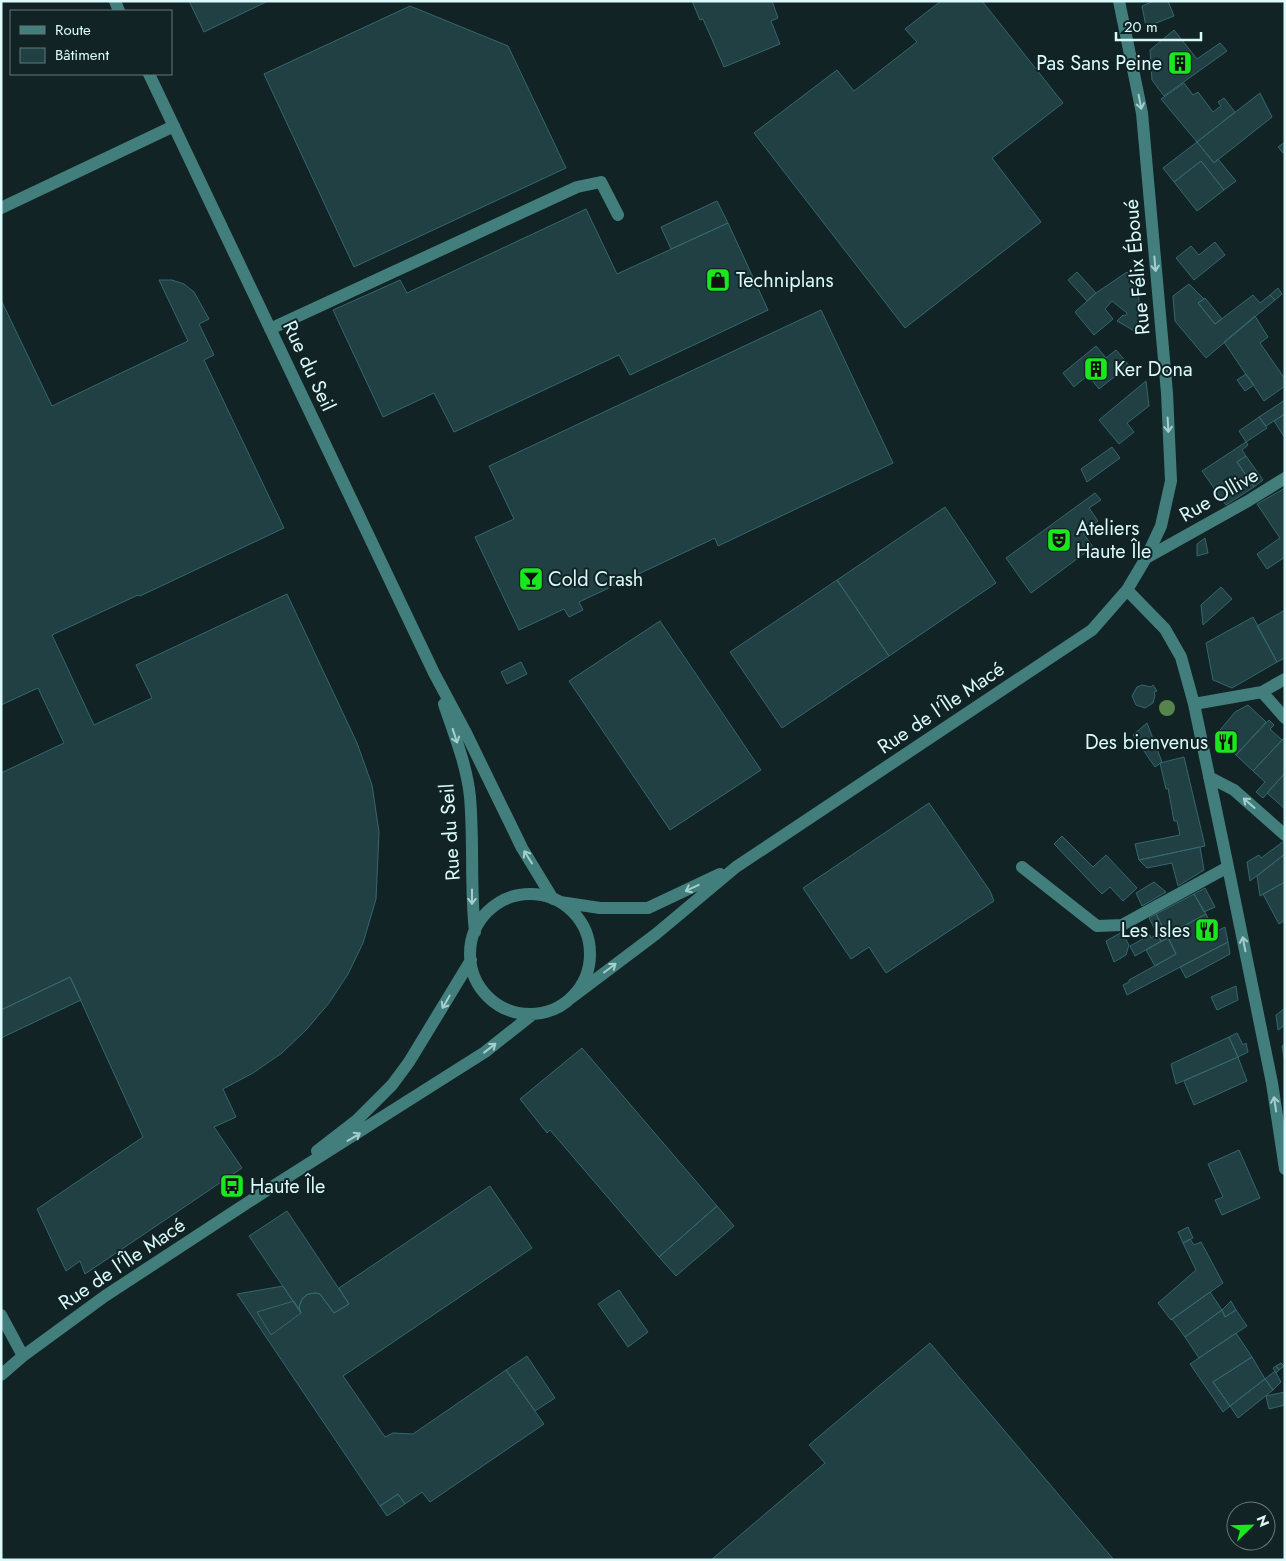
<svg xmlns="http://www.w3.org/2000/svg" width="1286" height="1561" viewBox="0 0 1286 1561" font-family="Jost,sans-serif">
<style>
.building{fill:#204044;stroke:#34676e}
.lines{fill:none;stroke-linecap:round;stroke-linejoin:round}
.minor{stroke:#427f7c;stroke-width:12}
.tree{fill:#57844c}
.oneway{stroke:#a5cfcf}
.labels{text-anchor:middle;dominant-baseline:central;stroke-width:4;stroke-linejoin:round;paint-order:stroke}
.poi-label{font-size:20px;fill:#dafafb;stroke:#122325;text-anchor:start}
.street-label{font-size:20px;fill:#dafafb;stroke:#122325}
</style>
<rect width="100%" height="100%" fill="#122325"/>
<path class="building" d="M189 1H268L204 32Z
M692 1H772L778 18 771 21 780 44 724 67 703 19 700 20Z
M941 1H982L1063 103 992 158 1041 222 905 328 754 133 837 70 854 91 917 42 905 29Z
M1154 1H1168L1174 16 1146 27 1142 6Z
M410 6 508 46 566 168 354 267 264 74Z
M1174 30 1197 59 1220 43 1227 51 1164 96 1152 80 1150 50Z
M1184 83 1193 95 1198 92 1213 112 1221 106 1218 102 1224 98 1235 112 1197 142 1161 99Z
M1260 93 1272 117 1214 163 1197 142Z
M1197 142 1214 163 1218 159 1236 181 1224 190 1201 161 1174 182 1163 168Z
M1285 142V152L1283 153 1278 147Z
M1201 161 1224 190 1197 211 1174 182Z
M717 201 728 223 671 249 661 227Z
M586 209 617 274 728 223 768 310 630 375 619 355 454 432 434 393 383 417 333 310 400 280 407 293Z
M1215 242 1225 255 1194 280 1176 258 1191 246 1199 255Z
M1077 272 1096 293 1087 301 1068 280Z
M1127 272 1138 290 1142 334 1138 333 1117 321 1123 315 1125 316 1127 313 1112 301 1105 309 1113 319 1094 335 1075 312 1096 293Z
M159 280H172L184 284 194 292 209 319 199 324 214 355 204 360 284 528 140 596 138 595 52 635 94 725 152 698 136 665 287 594 357 743 372 785 379 832 376 899 363 943 348 974 329 1003 307 1029 282 1053 253 1073 223 1089 236 1117 214 1127 242 1168 85 1274 80 1261 66 1271 37 1209 143 1137 70 977 1 1010V773L64 743 38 688 1 705V300L52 406 188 341Z
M1189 284 1204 299 1198 303 1215 324 1253 295 1260 303 1270 295 1275 300 1206 358 1175 321 1173 296Z
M1278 288 1282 294 1275 300 1270 295Z
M1205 298 1222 319 1215 324 1198 303Z
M821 310 893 463 718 546 715 538 579 602 583 610 569 617 564 609 519 630 475 537 514 519 489 466Z
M1255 316 1268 337 1260 343 1285 379V386L1264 401 1224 342Z
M1096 346 1106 358 1116 350 1129 365 1099 389 1088 375 1074 387 1063 373Z
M1246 374 1254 385 1245 391 1237 380Z
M1146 381 1149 406 1127 423 1134 432 1119 444 1099 420Z
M1285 400V414L1266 426 1259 417Z
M1285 414V438L1274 421Z
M1259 417 1267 428 1246 442 1239 431Z
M1246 442 1248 445 1242 450 1246 456 1237 462 1254 487 1226 505 1202 471Z
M1112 447 1120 458 1087 482 1081 469Z
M1246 456 1263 480 1254 487 1237 462Z
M1285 488V557L1267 569 1257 554 1280 538 1257 504Z
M1095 493 1101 500 1089 508 1098 521 1083 533 1093 547 1031 593 1006 558Z
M945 507 996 583 889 656 837 580Z
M1205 538 1208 553 1197 556V544Z
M837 580 889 656 782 728 730 652Z
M1221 587 1232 599 1203 625 1201 605Z
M1285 610V658L1277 662 1257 626Z
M1253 617 1277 662 1232 688 1213 680 1206 643Z
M660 621 761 770 670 830 569 681Z
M521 662 527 674 507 684 501 672Z
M1142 685 1151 687 1153 685 1157 691 1154 692 1155 695 1153 703 1145 708 1136 705 1132 696 1137 687Z
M1248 705 1266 722 1236 755 1216 735 1235 712Z
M1269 720 1274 725 1270 729 1282 740 1253 771 1236 755Z
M1147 723 1162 762 1155 767 1133 735Z
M1285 737V773L1263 798 1256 792 1265 782 1253 771Z
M1184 757 1205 846 1139 860 1135 844 1180 835 1177 821H1174L1168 788 1166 789 1160 763Z
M1285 773V809L1267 793Z
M929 803 990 891 994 901 886 973 869 947 851 959 803 888Z
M1062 836 1093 867 1106 855 1137 888 1123 901 1110 887 1102 894 1054 844Z
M1284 841 1285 854 1250 881 1247 862 1259 855 1261 858Z
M1200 847 1204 870 1178 886 1172 863 1147 868 1139 860Z
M1285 854V882L1260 896 1257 876Z
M1154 882 1166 892 1142 906 1136 893Z
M1285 882V920L1279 924 1263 894Z
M1205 888 1215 907 1204 912 1194 894Z
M1194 894 1206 914 1167 935 1156 914Z
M1156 914 1168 938 1161 941 1149 918Z
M1206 914 1215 932 1225 927 1228 942 1127 995 1123 985 1129 982V980L1176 954 1167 935Z
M1122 932 1129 945 1126 955 1114 962 1106 941Z
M1157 934 1161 941 1135 956 1130 946 1150 935 1151 938Z
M1168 938 1176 954 1155 966 1146 950Z
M1228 942 1230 954 1186 978 1180 967Z
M70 977 81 1000 1 1038V1010Z
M1236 986 1238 1000 1217 1010 1211 997Z
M1285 1008V1025L1278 1030 1276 1015Z
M1237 1033 1243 1045 1246 1043 1248 1052 1238 1057 1229 1037Z
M1229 1037 1238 1057 1176 1084 1171 1064Z
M1285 1044V1063L1282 1046Z
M582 1048 717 1206 659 1257 550 1130 547 1133 520 1099Z
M1238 1057 1247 1081 1194 1105 1184 1081Z
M1239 1150 1260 1198 1222 1215 1215 1200 1223 1197 1208 1164Z
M490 1186 532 1248 343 1376 385 1437 393 1433 413 1434 506 1370 544 1424 430 1502 422 1492 405 1504 398 1494 380 1506 237 1294 283 1286 301 1313 299 1307 302 1299 308 1294 316 1293 320 1294 334 1313 349 1304 339 1288Z
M717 1206 734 1226 676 1276 659 1257Z
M287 1211 349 1304 334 1313 320 1294 316 1293 308 1294 302 1299 299 1307 301 1313 249 1236Z
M1188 1227 1193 1238 1183 1243 1178 1232Z
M1190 1239 1194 1245 1201 1242 1223 1283 1171 1320 1158 1303 1196 1270 1183 1243Z
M619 1290 648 1332 628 1347 598 1304Z
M1210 1292 1222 1310 1185 1337 1172 1319Z
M294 1301 301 1313 271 1335 257 1312Z
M1231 1301 1236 1310 1225 1317 1222 1310Z
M1222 1310 1225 1317 1236 1310 1247 1326 1199 1358 1185 1337Z
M1236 1333 1252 1357 1213 1382 1230 1406 1223 1412 1190 1364Z
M930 1343 1114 1560H711L825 1463 809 1445Z
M527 1356 555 1398 535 1411 506 1370Z
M1252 1357 1265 1379 1230 1406 1213 1382Z
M1281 1363 1284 1366 1279 1370 1276 1366Z
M1276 1366 1279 1370 1276 1373 1273 1368Z
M1275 1371 1281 1382 1273 1390 1265 1379Z
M1265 1379 1273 1390 1238 1418 1230 1406Z
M1285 1392V1405L1269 1409 1266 1396Z
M398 1494 405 1504 387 1516 380 1506Z"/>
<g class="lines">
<path class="minor" d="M115 1 119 11
M149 74 434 673 465 731 522 848 553 899
M1 208 174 126
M270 329 577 187 601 182 618 215
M1146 558 1248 501 1285 478
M1127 590 1165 629 1181 657 1194 704 1228 867 1272 1083 1285 1169
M1262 692 1285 718
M444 704C454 734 467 766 470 797 474 842 470 887 475 932
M1194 704 1262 692 1285 679
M1209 777 1234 790 1285 835
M1022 867 1097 926 1122 925 1228 867
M470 954a60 60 0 1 1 120 0a60 60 0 1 1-120 0Z
M560 902 600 908H648L720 874
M571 998 656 934 736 867 1092 630 1127 590 1146 558 1161 526 1171 481 1167 393 1142 113 1119 1
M317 1151 357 1120 392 1085 409 1062 471 960
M1 1315 23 1356
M1 1375 23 1356 105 1296 267 1190 485 1052 533 1014"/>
</g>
<circle class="tree" cx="1167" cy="708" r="8"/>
<defs><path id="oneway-shaft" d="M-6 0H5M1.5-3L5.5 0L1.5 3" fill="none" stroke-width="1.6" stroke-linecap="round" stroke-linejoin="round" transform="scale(1.25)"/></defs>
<g class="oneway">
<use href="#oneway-shaft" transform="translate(1140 102) rotate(79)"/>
<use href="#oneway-shaft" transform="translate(1155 264) rotate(85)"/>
<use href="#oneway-shaft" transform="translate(1168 425) rotate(87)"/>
<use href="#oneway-shaft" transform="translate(455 736) rotate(72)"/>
<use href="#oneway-shaft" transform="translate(1249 803) rotate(-139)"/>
<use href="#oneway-shaft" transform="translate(528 857) rotate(-122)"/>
<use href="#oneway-shaft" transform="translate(692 888) rotate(155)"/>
<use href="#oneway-shaft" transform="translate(472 897) rotate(90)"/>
<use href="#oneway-shaft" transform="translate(1244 944) rotate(-101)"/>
<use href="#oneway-shaft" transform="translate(610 968) rotate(-37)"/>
<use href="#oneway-shaft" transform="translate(446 1002) rotate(120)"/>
<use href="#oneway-shaft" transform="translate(490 1048) rotate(-38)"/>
<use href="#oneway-shaft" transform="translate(1275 1104) rotate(-99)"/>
<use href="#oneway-shaft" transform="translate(354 1137) rotate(-31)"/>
</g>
<defs>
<symbol id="building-square" viewBox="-11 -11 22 22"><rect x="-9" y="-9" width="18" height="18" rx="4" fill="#1ae71e" stroke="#122325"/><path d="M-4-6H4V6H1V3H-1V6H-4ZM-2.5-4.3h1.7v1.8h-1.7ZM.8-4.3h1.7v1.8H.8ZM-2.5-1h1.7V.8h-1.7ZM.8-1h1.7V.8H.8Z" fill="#111"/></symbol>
<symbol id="shop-square" viewBox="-11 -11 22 22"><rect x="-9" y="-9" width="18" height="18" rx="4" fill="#1ae71e" stroke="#122325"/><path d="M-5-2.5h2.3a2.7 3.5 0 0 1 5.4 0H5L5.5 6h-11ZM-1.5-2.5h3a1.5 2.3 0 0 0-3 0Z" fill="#111"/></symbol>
<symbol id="theatre-square" viewBox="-11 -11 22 22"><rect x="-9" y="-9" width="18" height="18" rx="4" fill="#1ae71e" stroke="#122325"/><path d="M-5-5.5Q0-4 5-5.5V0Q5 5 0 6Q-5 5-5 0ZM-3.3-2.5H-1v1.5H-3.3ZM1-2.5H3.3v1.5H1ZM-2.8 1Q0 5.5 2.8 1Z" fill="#111"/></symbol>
<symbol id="bar-square" viewBox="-11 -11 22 22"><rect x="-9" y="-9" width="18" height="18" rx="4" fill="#1ae71e" stroke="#122325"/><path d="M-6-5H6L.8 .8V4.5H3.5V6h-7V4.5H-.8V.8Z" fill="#111"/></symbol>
<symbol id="restaurant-square" viewBox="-11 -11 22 22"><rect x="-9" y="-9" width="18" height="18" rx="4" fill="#1ae71e" stroke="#122325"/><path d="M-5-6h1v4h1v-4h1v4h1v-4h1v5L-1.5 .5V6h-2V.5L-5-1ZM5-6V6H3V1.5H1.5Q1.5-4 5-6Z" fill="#111"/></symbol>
<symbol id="bus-square" viewBox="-11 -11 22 22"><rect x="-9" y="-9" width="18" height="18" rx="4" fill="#1ae71e" stroke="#122325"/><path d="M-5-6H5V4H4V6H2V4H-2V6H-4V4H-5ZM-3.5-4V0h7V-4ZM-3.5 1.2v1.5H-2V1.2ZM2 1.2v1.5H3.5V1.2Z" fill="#111"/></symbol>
</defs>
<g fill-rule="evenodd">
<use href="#building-square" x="1166" y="49" width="28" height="28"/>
<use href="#shop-square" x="704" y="266" width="28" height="28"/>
<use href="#building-square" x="1082" y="355" width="28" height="28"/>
<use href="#theatre-square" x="1045" y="526" width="28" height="28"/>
<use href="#bar-square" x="517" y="565" width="28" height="28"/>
<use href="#restaurant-square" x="1212" y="728" width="28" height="28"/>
<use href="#restaurant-square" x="1193" y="916" width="28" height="28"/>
<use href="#bus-square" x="218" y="1172" width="28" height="28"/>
</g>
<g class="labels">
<g class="poi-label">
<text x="1162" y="63" text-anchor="end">Pas Sans Peine</text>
<text x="736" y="280">Techniplans</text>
<text x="1114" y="369">Ker Dona</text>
<text x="1076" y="528">Ateliers<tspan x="1076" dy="23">Haute Île</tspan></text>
<text x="548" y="579">Cold Crash</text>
<text x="1208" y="742" text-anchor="end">Des bienvenus</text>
<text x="1190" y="930" text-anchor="end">Les Isles</text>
<text x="250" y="1186">Haute Île</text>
</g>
<g class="street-label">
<text transform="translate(1137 267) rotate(-95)">Rue Félix Éboué</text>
<text transform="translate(309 366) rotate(65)">Rue du Seil</text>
<text transform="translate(1219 495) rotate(-30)">Rue Ollive</text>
<text transform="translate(941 708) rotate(-34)">Rue de l'Île Macé</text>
<text transform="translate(450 832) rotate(-94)">Rue du Seil</text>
<text transform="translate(122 1264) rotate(-34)">Rue de l'Île Macé</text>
</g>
</g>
<rect width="1286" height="1561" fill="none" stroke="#dafafb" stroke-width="5"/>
<rect x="10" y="10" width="162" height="65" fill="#122325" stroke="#62797b"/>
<rect x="20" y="26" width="25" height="8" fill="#427f7c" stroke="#62797b"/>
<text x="55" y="35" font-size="15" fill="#dafafb">Route</text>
<rect x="20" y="48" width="25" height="15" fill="#204044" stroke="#62797b"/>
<text x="55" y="60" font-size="15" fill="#dafafb">Bâtiment</text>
<g transform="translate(1251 1526) rotate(67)"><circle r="24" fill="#122325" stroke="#62797b"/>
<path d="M0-4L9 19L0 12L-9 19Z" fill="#1ae71e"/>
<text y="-8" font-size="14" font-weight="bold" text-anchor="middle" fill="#dafafb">N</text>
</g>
<path d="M1116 32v8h85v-8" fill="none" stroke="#dafafb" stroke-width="2.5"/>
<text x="1124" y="32" font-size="15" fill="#dafafb" stroke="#122325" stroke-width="4" paint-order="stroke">20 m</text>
</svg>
